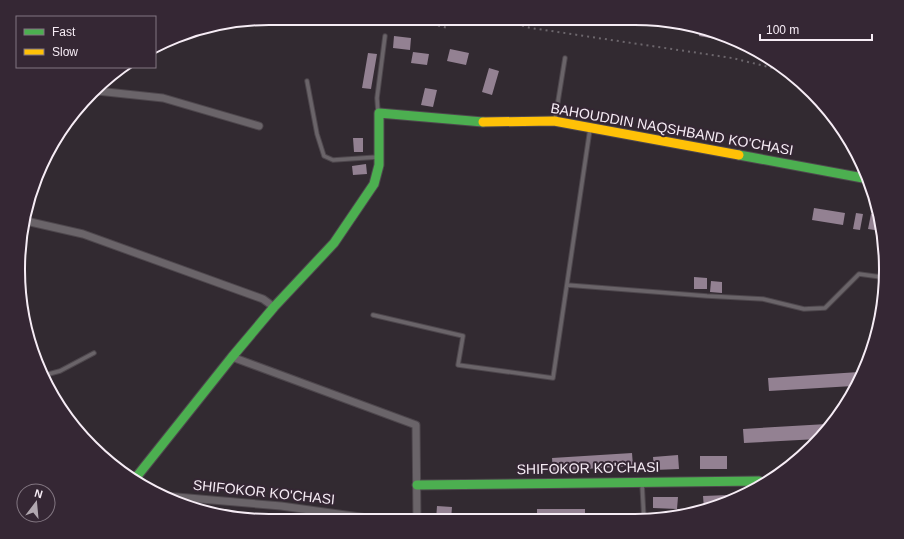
<svg xmlns="http://www.w3.org/2000/svg" width="904" height="539" viewBox="0 0 904 539" font-family="Helvetica,sans-serif">
<style>
.building{fill:#938192}
.lines{fill:none;stroke-linecap:round;stroke-linejoin:round}
.lane-casing{stroke:#4e474d;stroke-width:5.5}
.street-casing{stroke:#4e474d;stroke-width:9}
.fast-casing{stroke:#4e474d;stroke-width:11}
.slow-casing{stroke:#4e474d;stroke-width:11}
.lane{stroke:#6a6469;stroke-width:3.5}
.street{stroke:#6a6469;stroke-width:7}
.fast{stroke:#4caf50;stroke-width:9}
.slow{stroke:#ffc107;stroke-width:9}
.rail{stroke:#6c666c;stroke-width:2;stroke-dasharray:2 4;stroke-linecap:butt}
.labels{text-anchor:middle;dominant-baseline:central;stroke-width:4;stroke-linejoin:round;paint-order:stroke}
.street-label{font-size:14px;fill:#f6ecf5;stroke:#352734}
.rim{fill:none;stroke:#f6ecf5;stroke-width:2}
</style>
<rect width="100%" height="100%" fill="#322a31"/>
<path class="building" d="M700 30 717 33 716 39 699 36Z
M394 36 411 38 410 50 393 48Z
M450 49 469 53 466 65 447 61Z
M413 52 429 54 427 65 411 63Z
M368 53 377 54 371 89 362 88Z
M489 68 499 71 492 95 482 92Z
M425 88 437 90 433 107 421 105Z
M353 138H363V152H354Z
M366 164 367 174 353 175 352 166Z
M814 208 845 213 843 225 812 220Z
M856 213 863 214 860 230 853 229Z
M871 214 879 215 881 221V231L868 229Z
M694 277 707 278V289H694Z
M711 281 722 282V293L710 292Z
M859 372 853 386 769 391 768 378Z
M827 424V428L818 439 744 443 743 429Z
M632 453 633 466 553 471 552 458Z
M678 455 679 469 654 470 653 457Z
M700 456H727V469H700Z
M729 495V501L715 508 704 509 703 496Z
M653 497H678L677 509 653 508Z
M437 506 452 507 451 520H436Z
M537 509H585V520H537Z"/>
<g class="lines">
<defs>
<path id="lane" d="M307 81 317 134 324 156 333 160 378 157
M378 112 377 98 385 36
M555 120 565 58
M567 285 707 296 763 299 804 309 825 308 859 274 881 277
M373 315 463 336 458 365 553 378 590 129
M45 375 60 371 94 353
M642 483 644 520"/>
<path id="street" d="M97 91 163 98 259 126
M26 221 83 234 263 299 274 307
M232 357 416 425 417 520
M165 496 281 506 382 520"/>
<path id="fast" d="M739 155 863 178
M134 480 232 357 274 307 334 243 374 184 379 165V113L483 122
M417 485 759 481 763 485"/>
<path id="slow" d="M483 122 554 121 739 155"/>
</defs>
<use href="#lane" class="lane-casing"/>
<use href="#street" class="street-casing"/>
<use href="#fast" class="fast-casing"/>
<use href="#slow" class="slow-casing"/>
<use href="#lane" class="lane"/>
<use href="#street" class="street"/>
<use href="#fast" class="fast"/>
<use href="#slow" class="slow"/>
<path class="rail" d="M409 18 448 28
M493 18 531 28 732 58 785 71"/>
</g>
<g class="labels">
<g class="street-label">
<text transform="translate(672 129) rotate(10)">BAHOUDDIN NAQSHBAND KO'CHASI</text>
<text transform="translate(588 468) rotate(-1)">SHIFOKOR KO'CHASI</text>
<text transform="translate(264 492) rotate(6)">SHIFOKOR KO'CHASI</text>
</g>
</g>
<path d="M0 0H904V539H0ZM269 25H635A244 244 0 0 1 879 269V270A244 244 0 0 1 635 514H269A244 244 0 0 1 25 270V269A244 244 0 0 1 269 25Z" fill="#352734" fill-rule="evenodd"/>
<path class="rim" d="M269 25H635A244 244 0 0 1 879 269V270A244 244 0 0 1 635 514H269A244 244 0 0 1 25 270V269A244 244 0 0 1 269 25Z"/>
<rect x="16" y="16" width="140" height="52" fill="#352734" stroke="#827681"/>
<rect x="24" y="29" width="20" height="6" fill="#4caf50" stroke="#827681"/>
<text x="52" y="36" font-size="12" fill="#f6ecf5">Fast</text>
<rect x="24" y="49" width="20" height="6" fill="#ffc107" stroke="#827681"/>
<text x="52" y="56" font-size="12" fill="#f6ecf5">Slow</text>
<g transform="translate(36 503) rotate(16)"><circle r="19" fill="#352734" stroke="#827681"/>
<path d="M0-3L7 15L0 10L-7 15Z" fill="#b1a8b0"/>
<text y="-6" font-size="11" font-weight="bold" text-anchor="middle" fill="#f6ecf5">N</text>
</g>
<path d="M760 34v6h112v-6" fill="none" stroke="#f6ecf5" stroke-width="2"/>
<text x="766" y="34" font-size="12" fill="#f6ecf5" stroke="#352734" stroke-width="3" paint-order="stroke">100 m</text>
</svg>
